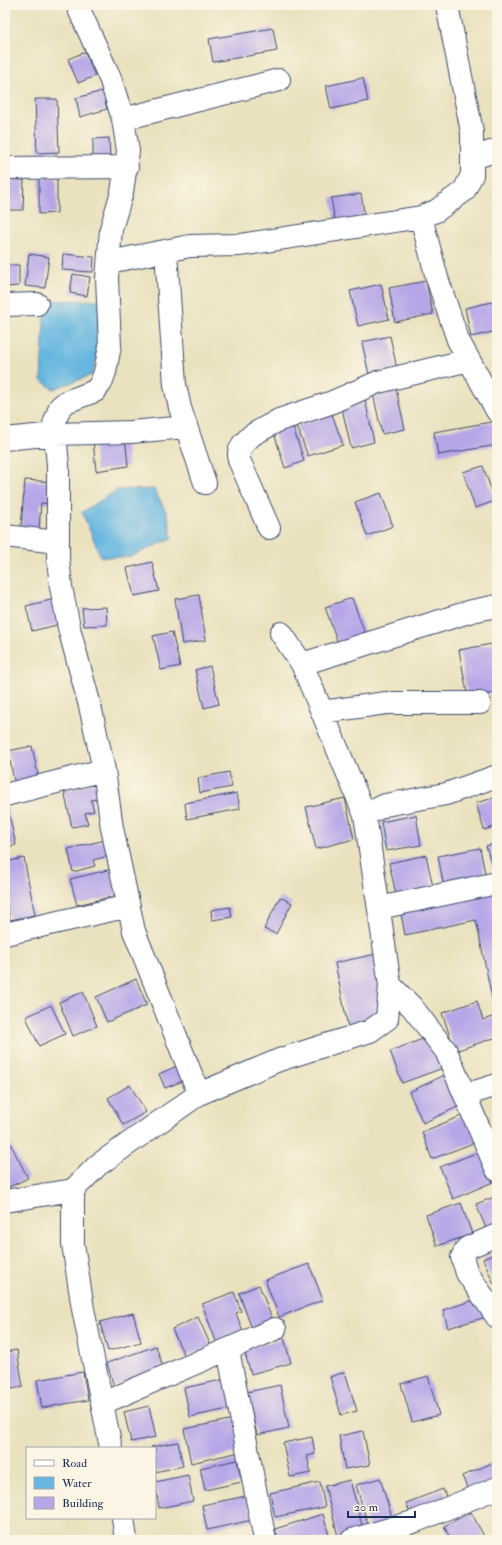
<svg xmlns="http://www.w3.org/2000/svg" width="502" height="1545" viewBox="0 0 502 1545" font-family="'IM FELL Double Pica',serif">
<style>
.water{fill:#65b6e0;stroke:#40729f}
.building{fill:#b6a6e8}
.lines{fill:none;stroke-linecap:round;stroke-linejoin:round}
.minor-casing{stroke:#3a4a6c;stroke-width:24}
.minor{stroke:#fff;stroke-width:22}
</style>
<rect width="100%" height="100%" fill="#fcf5e5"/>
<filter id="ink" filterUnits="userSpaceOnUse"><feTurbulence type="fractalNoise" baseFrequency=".025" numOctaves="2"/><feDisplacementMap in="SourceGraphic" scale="8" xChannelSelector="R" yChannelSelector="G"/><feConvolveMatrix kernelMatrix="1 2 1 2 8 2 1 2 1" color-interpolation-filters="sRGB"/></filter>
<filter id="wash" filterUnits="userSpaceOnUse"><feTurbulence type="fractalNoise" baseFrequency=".012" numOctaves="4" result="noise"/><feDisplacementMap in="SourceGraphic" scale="16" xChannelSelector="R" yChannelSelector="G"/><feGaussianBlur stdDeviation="0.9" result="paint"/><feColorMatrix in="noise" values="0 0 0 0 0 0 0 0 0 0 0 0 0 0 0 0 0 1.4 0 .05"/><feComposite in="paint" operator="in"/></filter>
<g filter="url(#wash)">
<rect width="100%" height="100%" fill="#eae1be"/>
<path class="water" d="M99 300 103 334 92 375 53 389 41 380 45 301Z
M154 489 168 515 172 538 130 557H101L82 512 117 490Z
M5 1511 10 1540H5Z"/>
<g id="blocks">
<path class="building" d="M273 28 277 51 213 62 209 39Z
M85 52 95 76 78 83 68 59Z
M363 78 368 101 331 109 326 86Z
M103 91 107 109 80 117 76 98Z
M35 99H57L59 152 37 153Z
M109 138 110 159 93 160V139Z
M39 178H57V213L39 214Z
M5 179 24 180 23 210H5Z
M361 194 366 224 336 228 331 198Z
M29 254 49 257 45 288 25 286Z
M63 254 94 257 93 272 62 270Z
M5 265H19V286L5 287Z
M73 274 90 277 87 296 70 293Z
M426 281 433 314 395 322 389 288Z
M381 284 389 319 358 326 350 291Z
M497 301V331L471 337 465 308Z
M390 336 397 369 369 375 362 342Z
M395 384 405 429 382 434 372 389Z
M365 399 374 442 351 448 341 404Z
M332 414 343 445 308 456 297 426Z
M497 421V445L438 455 434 432Z
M292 424 304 461 285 468 273 430Z
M125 436 128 466 96 471 93 440Z
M483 466 495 501 475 508 463 472Z
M25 480 53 482 51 504 41 503 39 529 21 527Z
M381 493 393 526 367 536 355 502Z
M152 562 159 591 134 596 127 568Z
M199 595 206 640 182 644 175 599Z
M59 598 65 623 32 631 26 606Z
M352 598 366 636 339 646 325 607Z
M106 607 107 625 84 626 82 608Z
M172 632 180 666 161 670 153 636Z
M497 643V692L468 698 459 650Z
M210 666 219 704 204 708 195 670Z
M32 746 39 780 15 785 8 751Z
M229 772 232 787 200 793 198 778Z
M98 782 102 798 91 800 94 811 85 813 88 824 72 827 64 791Z
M237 793 240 809 187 819 185 803Z
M497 797V826L484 830 476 803Z
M345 798 354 839 316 849 306 807Z
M8 809 16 845 5 848V810Z
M416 815 421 845 386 851 381 822Z
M105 840 109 856 93 860 95 866 73 872 68 849Z
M497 843V883L486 846Z
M480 848 486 879 444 887 438 856Z
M426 855 434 891 397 899 389 863Z
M24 858 35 915 10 920 5 894V862Z
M112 869 118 895 77 905 70 879Z
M497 888V1002L493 1003 476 920 405 935 400 909Z
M280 897 292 903 276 934 264 929Z
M230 907 232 917 212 920 211 910Z
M376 954 383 1004 366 1024 348 1027 335 963Z
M136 979 147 1005 107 1022 96 997Z
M83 992 97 1026 73 1036 59 1002Z
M477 1001 483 1020 495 1016 497 1024V1037L455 1051 442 1013Z
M51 1005 65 1034 39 1046 26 1017Z
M431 1036 443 1068 402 1083 390 1051Z
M179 1065 185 1080 165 1088 159 1074Z
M449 1073 464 1104 423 1123 409 1092Z
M130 1085 146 1112 123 1125 108 1098Z
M466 1114 476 1142 432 1159 422 1132Z
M7 1137 28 1178 7 1188 5 1184V1138Z
M481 1151 493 1182 453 1199 440 1167Z
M497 1196V1227L487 1231 476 1204Z
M461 1203 472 1234 437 1246 426 1215Z
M497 1253V1283L494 1284 483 1259Z
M309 1264 323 1300 279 1317 265 1280Z
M259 1285 274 1324 253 1332 239 1293Z
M234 1292 241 1311 236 1313 244 1334 217 1344 202 1304Z
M480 1298 486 1317 448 1328 443 1310Z
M133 1313 141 1342 108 1351 100 1322Z
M198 1317 211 1346 185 1357 172 1329Z
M284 1338 291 1363 251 1374 244 1350Z
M156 1346 164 1370 114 1387 107 1363Z
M17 1350 23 1387 5 1390V1352Z
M497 1360V1371L493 1362Z
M83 1372 88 1400 42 1408 37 1380Z
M345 1372 357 1411 341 1415 330 1377Z
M428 1376 439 1415 412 1422 401 1384Z
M226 1379 233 1408 190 1417 184 1388Z
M280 1385 289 1428 257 1435 247 1392Z
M149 1406 156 1437 131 1442 124 1412Z
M234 1419 240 1452 191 1463 184 1429Z
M363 1431 370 1465 345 1469 339 1436Z
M312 1437 315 1454 307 1456 311 1473 290 1477 283 1443Z
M178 1442 183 1466 155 1472V1448L151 1447Z
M237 1460 242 1482 205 1490 200 1468Z
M497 1461V1484L470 1495 462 1476Z
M188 1475 193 1501 159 1508 155 1482Z
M380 1478 393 1521 369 1528 356 1485Z
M350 1480 364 1533 339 1540 325 1486Z
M320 1482 325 1507 275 1517 270 1493Z
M443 1489 450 1507 413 1520 406 1503Z
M247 1496 252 1520 207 1530 202 1505Z
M471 1512 486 1540H451L444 1526Z
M323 1514 330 1539 278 1540 275 1529Z"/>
</g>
</g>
<g filter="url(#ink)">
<use href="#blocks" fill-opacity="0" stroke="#3a4a6c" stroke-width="1"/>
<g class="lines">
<defs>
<path id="minor" d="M77 5 110 78 123 119 128 151 122 192 111 229 107 278 110 346 105 372 101 383 95 391 66 402 60 407 54 424 58 465V558L61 587 70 632 90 706 104 770 112 828 134 931 199 1094
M123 119 279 80
M473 158 497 150
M5 168 127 167
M421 217 437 278 458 340 497 411
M166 251 175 385 180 408 205 483
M109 262 190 246 240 245 421 217 436 211 464 191 472 175V132L447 5
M5 305 37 304
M5 439 55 434 131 432 186 427
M269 528 239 460V452L243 444 252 435 279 420 330 403 378 382 469 360
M5 536 58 542
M281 633 302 664 365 815
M302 664 472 611 497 606
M322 712 386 703H480
M5 795 104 770
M379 908 497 883
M5 934 129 906
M390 985 412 1007 446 1051 497 1170
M465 1095 497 1085
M5 1201 73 1190
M497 1235 467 1248 462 1257 467 1273 497 1317
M228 1350 265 1540
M103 1403 275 1329
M111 1448 83 1309 73 1244V1190L98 1165 199 1094 279 1060 370 1031 387 1019 390 985 365 815 385 805 446 794 497 776
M123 1518 126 1540
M352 1540 416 1521 497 1488"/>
</defs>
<use href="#minor" class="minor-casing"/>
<use href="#minor" class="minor"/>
</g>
</g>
<rect width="502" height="1545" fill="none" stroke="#fcf5e5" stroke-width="20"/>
<rect x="26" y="1447" width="130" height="72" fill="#fcf5e5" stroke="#a2a6af"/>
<rect x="34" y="1460" width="20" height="6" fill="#ffffff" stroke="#a2a6af"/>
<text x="62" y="1467" font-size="12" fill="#1b2f5e">Road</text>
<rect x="34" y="1477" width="20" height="12" fill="#65b6e0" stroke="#a2a6af"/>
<text x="62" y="1487" font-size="12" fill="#1b2f5e">Water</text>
<rect x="34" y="1497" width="20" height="12" fill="#b6a6e8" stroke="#a2a6af"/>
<text x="62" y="1507" font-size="12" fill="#1b2f5e">Building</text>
<path d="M348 1511v6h67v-6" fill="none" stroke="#1b2f5e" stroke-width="2"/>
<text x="354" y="1511" font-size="12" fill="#1b2f5e" stroke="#fcf5e5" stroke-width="3" paint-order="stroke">20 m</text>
</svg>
